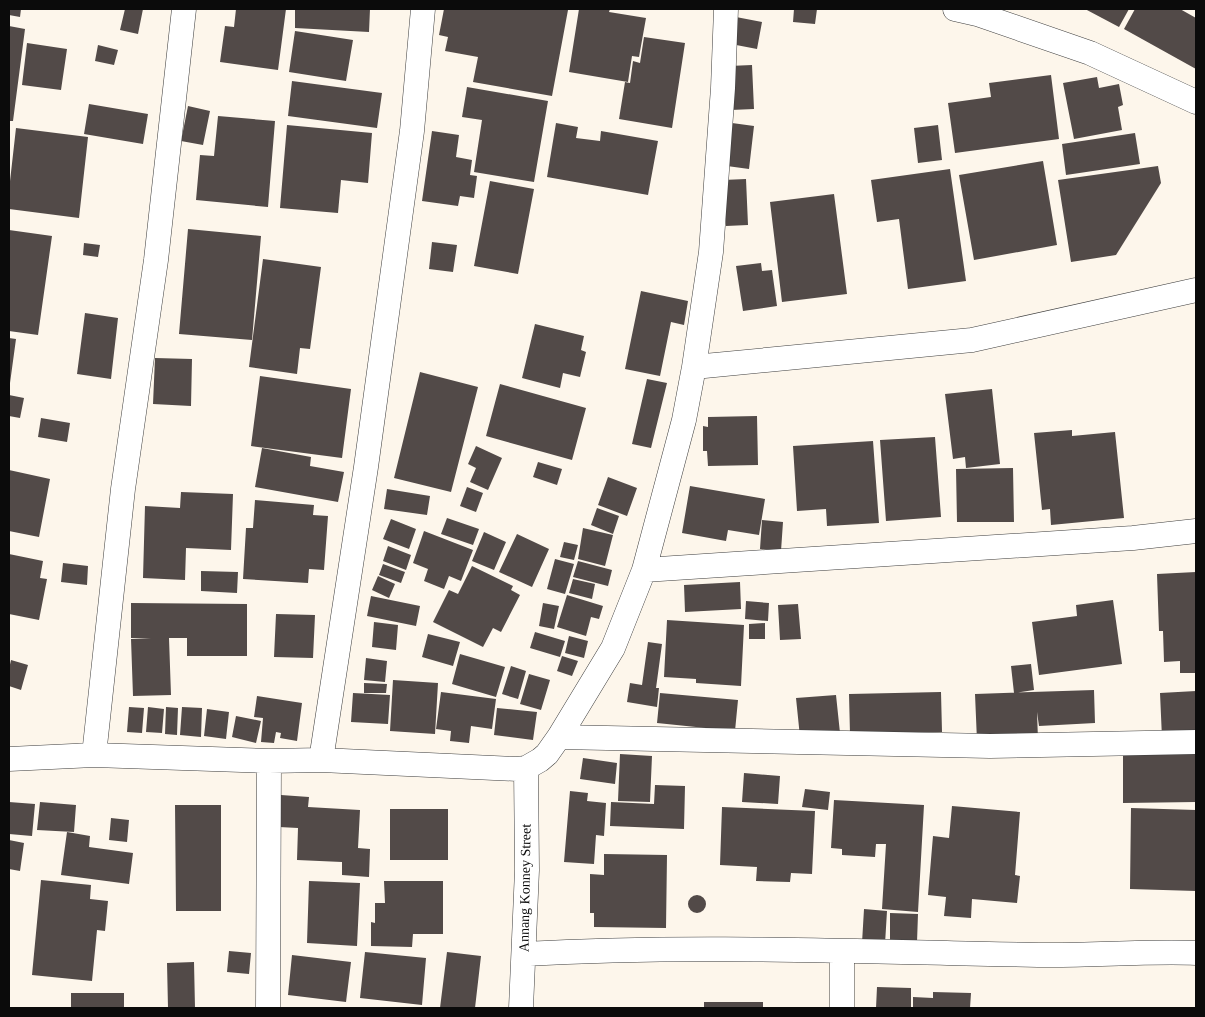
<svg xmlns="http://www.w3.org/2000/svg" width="1205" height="1017" viewBox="0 0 1205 1017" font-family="Georgia,serif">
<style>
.building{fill:#524a48}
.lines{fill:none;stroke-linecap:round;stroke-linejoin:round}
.street-casing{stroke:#3e3e3e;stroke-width:25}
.street{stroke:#fff;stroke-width:24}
.labels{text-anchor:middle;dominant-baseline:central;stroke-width:5;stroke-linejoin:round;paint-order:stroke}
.street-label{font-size:14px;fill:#0b0b0b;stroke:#fff}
</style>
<rect width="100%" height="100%" fill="#fdf6eb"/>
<path class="building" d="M9 9H21L20 17 9 15Z
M125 9H143L138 34 120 30Z
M236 9H286L278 70 220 62 225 26 234 27Z
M295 9H370L369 32 295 28Z
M444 9H560L568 10 552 96 473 82 478 57 445 51 448 37 439 35Z
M579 9H610L609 12 646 18 639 57 632 56 628 82 569 72Z
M794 9H817L815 24 793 22Z
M1085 9H1129L1119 27Z
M1135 9H1180L1196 18V69L1124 29Z
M736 17 762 22 757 49 731 44Z
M9 26 25 29 13 121H9Z
M295 31 353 40 346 81 289 72Z
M644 37 685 43 672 128 619 119 625 82 630 83 633 61 640 63Z
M27 43 67 49 61 90 22 85Z
M98 45 118 50 114 65 95 61Z
M752 65 754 109 731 110 729 66Z
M1051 75 1059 139 955 153 948 103 991 97 989 83Z
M1097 77 1099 88 1119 84 1123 105 1118 107 1122 130 1074 139 1063 83Z
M292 81 382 93 377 128 288 116Z
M467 87 548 101 534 182 474 172 482 120 462 117Z
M89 104 148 114 143 144 84 134Z
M188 106 210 111 203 145 181 141Z
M218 116 275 121 268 207 196 200 200 155 214 156Z
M556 123 578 127 576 138 600 141 601 131 658 141 648 195 547 177Z
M732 123 754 126 749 169 727 166Z
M287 125 372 133 368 183 341 180 338 213 280 208Z
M938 125 942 160 918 163 914 128Z
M16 128 88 137 79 218 9 209V190Z
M432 131 459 135 456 157 472 160 470 175 477 176 474 198 460 196 458 206 422 201Z
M1135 133 1140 164 1066 175 1062 144Z
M1043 161 1057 245 974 260 959 175Z
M1158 166 1161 183 1116 255 1071 262 1058 180Z
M950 169 966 281 908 289 899 219 877 222 871 180Z
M746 179 748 225 726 226 723 180Z
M490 181 534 189 518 274 474 266Z
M834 194 847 294 782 302 770 202Z
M188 229 261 236 252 340 179 334Z
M9 230 52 236 38 335 9 331Z
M432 242 457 245 453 272 429 269Z
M84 243 100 245 98 257 83 255Z
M263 259 321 267 310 349 300 348 297 374 249 367Z
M761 263 762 271 772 270 777 306 743 311 736 266Z
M641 291 688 301 684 325 671 322 660 376 625 369Z
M85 313 118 318 111 379 77 374Z
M535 324 584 336 581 350 586 352 580 377 563 373 560 388 522 378Z
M9 338 16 339 10 383H9Z
M155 358 192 359 191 406 153 404Z
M420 372 478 387 451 492 394 478Z
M260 376 351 389 342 458 251 446Z
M647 379 667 383 651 448 632 444Z
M500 384 586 408 572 460 486 436Z
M992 389 1000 464 966 468 965 457 953 459 945 394Z
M9 395 24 398 20 418 9 416Z
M757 416 758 465 708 466 707 451H703V426L708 427V417Z
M41 418 70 423 67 442 38 437Z
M1072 430V436L1115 432 1124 518 1051 525 1050 509 1042 510 1034 433Z
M935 437 941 517 886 521 880 440Z
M873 441 879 523 827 526 826 509 797 511 793 446Z
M476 446 502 458 488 490 470 482 476 468 468 464Z
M262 448 311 457 310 466 344 472 338 502 255 487Z
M538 462 562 469 557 485 533 477Z
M1013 468 1014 522H957L956 469Z
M9 470 50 479 39 537 9 531Z
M608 477 637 488 627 516 598 505Z
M690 486 765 499 759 535 728 530 726 541 682 533Z
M467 487 483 493 476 512 460 506Z
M387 489 430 496 427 515 384 509Z
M181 492 233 494 231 550 186 548 185 580 143 578 145 506 180 508Z
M255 500 314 505 313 515 328 516 324 570 309 569 308 583 243 579 246 528H253Z
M597 508 619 516 613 534 591 525Z
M447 518 479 529 473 545 441 534Z
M391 519 416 529 409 549 383 539Z
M762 520 783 522 781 551 760 549Z
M583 528 613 535 605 566 578 559Z
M424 531 473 550 461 581 449 576 444 589 424 581 428 569 413 563Z
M484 532 506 542 494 570 472 561Z
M517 534 549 549 532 587 499 572Z
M564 542 578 545 574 560 560 557Z
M388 546 411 555 406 570 383 561Z
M9 554 43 561 40 578 47 579 39 620 9 614Z
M555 559 574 564 565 594 547 589Z
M578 561 612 570 608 586 573 577Z
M63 563 88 566 87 585 61 582Z
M383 564 405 572 401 583 379 575Z
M472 566 513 586 511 590 520 595 501 632 493 628 483 647 433 622 449 590 458 594Z
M201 571 238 572 237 593 201 591Z
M1196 572V673H1180V661L1164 662 1163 631H1159L1157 574Z
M378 576 395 584 389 598 372 590Z
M573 579 595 584 592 599 569 593Z
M740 582 741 609 685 612 684 585Z
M567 595 603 606 599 619 591 617 586 636 557 627Z
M371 596 420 606 416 626 367 616Z
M1113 600 1122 664 1039 675 1032 622 1077 616 1076 605Z
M746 601 769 603 768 621 745 619Z
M131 603 247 604V656H187V638H169L171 695 133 696 131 639 151 638H131Z
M543 603 559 606 554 629 539 626Z
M798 604 801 639 780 640 778 605Z
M276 614 315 615 313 658 274 657Z
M667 620 744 625 741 686 696 683V679L664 677Z
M374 622 398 625 396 650 372 647Z
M765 623V639H749V624Z
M535 632 565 641 560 657 530 648Z
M428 634 460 642 453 666 422 657Z
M569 636 588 641 584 658 565 653Z
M648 642 662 644 656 688H659L657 707 627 702 630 683 642 685Z
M460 654 505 667 496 697 452 684Z
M562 656 578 661 572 676 557 671Z
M366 658 387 661 385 682 364 680Z
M11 660 28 665 21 690 9 686V669Z
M1031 664 1034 690 1014 693 1011 666Z
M511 666 526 671 518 699 502 694Z
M529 674 550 680 541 710 520 704Z
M393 680 438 683 435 734 390 731Z
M364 683 387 684 386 693H364Z
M1094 690 1095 723 1039 726 1037 712 1038 740 977 741 975 694Z
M1196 691V736L1162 738 1160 693Z
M441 692 496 699 492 729 471 726 469 743 450 741 451 731 436 729Z
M941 692 942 732 850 734 849 694Z
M353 693 390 695 388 724 351 722Z
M660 693 738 700 735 731 657 723Z
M836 695 840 733 800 737 796 698Z
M257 696 302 703 297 741 280 738 281 733 276 732 274 743 261 742 263 718 254 717Z
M129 707 144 708 142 733 127 732Z
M148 707 164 709 162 733 146 732Z
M166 707 178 708 177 735 165 734Z
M182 707 202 708 201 737 180 735Z
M497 708 537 712 533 740 494 735Z
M207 709 229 712 226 739 204 736Z
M236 716 261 721 256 743 232 737Z
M620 754 652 756 650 802 618 801Z
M1123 754H1196V802L1123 803Z
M583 758 617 763 615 784 580 779Z
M744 773 780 776 778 804 742 802Z
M655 785 685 786 684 829 610 826 611 802 654 804Z
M805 789 830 792 828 810 802 807Z
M570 791 588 793 587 801 606 803 604 836 596 835 594 864 564 862Z
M281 795 309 797 308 807 360 810 358 848 370 849 369 877 342 875V862L297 860 298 828 279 827Z
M834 800 924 805 918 912 882 909 886 844H876L875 857 842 855V849L831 848Z
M9 802 35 804 32 836 9 834Z
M40 802 76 805 74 832 37 830Z
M175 805H221V911H176Z
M952 806 1020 812 1015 875 1020 876 1017 903 972 899 971 918 944 916 946 897 928 895 933 836 949 838Z
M722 807 815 811 812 874 791 873 790 882 756 881 757 867 720 865Z
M1131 808 1196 810V891L1130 889Z
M390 809H448V860H390Z
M111 818 129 820 127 842 109 840Z
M67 832 90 836 89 847 133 853 129 884 61 875Z
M9 840 24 843 20 871 9 869Z
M604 854 667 855 666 928 594 927V913H590V874L604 875Z
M41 880 91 885 90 899 108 901 105 931 97 930 92 981 32 975Z
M309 881 360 883 357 946 307 943Z
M384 881H443V934H413L412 947 371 946V922L375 923V903H385Z
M688 904a9 9 0 1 1 18 0a9 9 0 1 1-18 0Z
M864 909 887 911 885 944 862 943Z
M890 913 918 914 917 942 890 941Z
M229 951 251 953 249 974 227 972Z
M365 952 426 958 422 1005 360 998Z
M447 952 481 956 475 1008H440Z
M292 955 351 962 346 1002 288 995Z
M194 962 195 1008H168L167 963Z
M877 987 911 988V1008H876Z
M933 992 971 993 970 1008H913V997L933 998Z
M71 993H124V1008H71Z
M704 1002H763V1008H704Z"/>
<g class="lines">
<defs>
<path id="street" d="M955 9 977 14 1090 53 1196 102
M694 367 972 340 1196 290
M644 570 1133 538 1196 531
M559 737 990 746 1196 742
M94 755 123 489 156 260 184 9
M9 759 94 755 269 761 321 760 517 769 526 768 540 760 547 754 559 737 613 648 644 570 684 420 694 367 711 252 723 88 726 9
M321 760 366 467 412 131 423 9
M842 951V1008
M524 954C695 944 867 952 1038 955 1090 956 1143 951 1196 953
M268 1008 269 761
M521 1008 527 870 526 768"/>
</defs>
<use href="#street" class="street-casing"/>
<use href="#street" class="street"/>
</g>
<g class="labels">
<g class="street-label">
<text transform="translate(525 888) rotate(-89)">Annang Konney Street</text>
</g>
</g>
<rect width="1205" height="1017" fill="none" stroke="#0b0b0b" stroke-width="20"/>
</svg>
